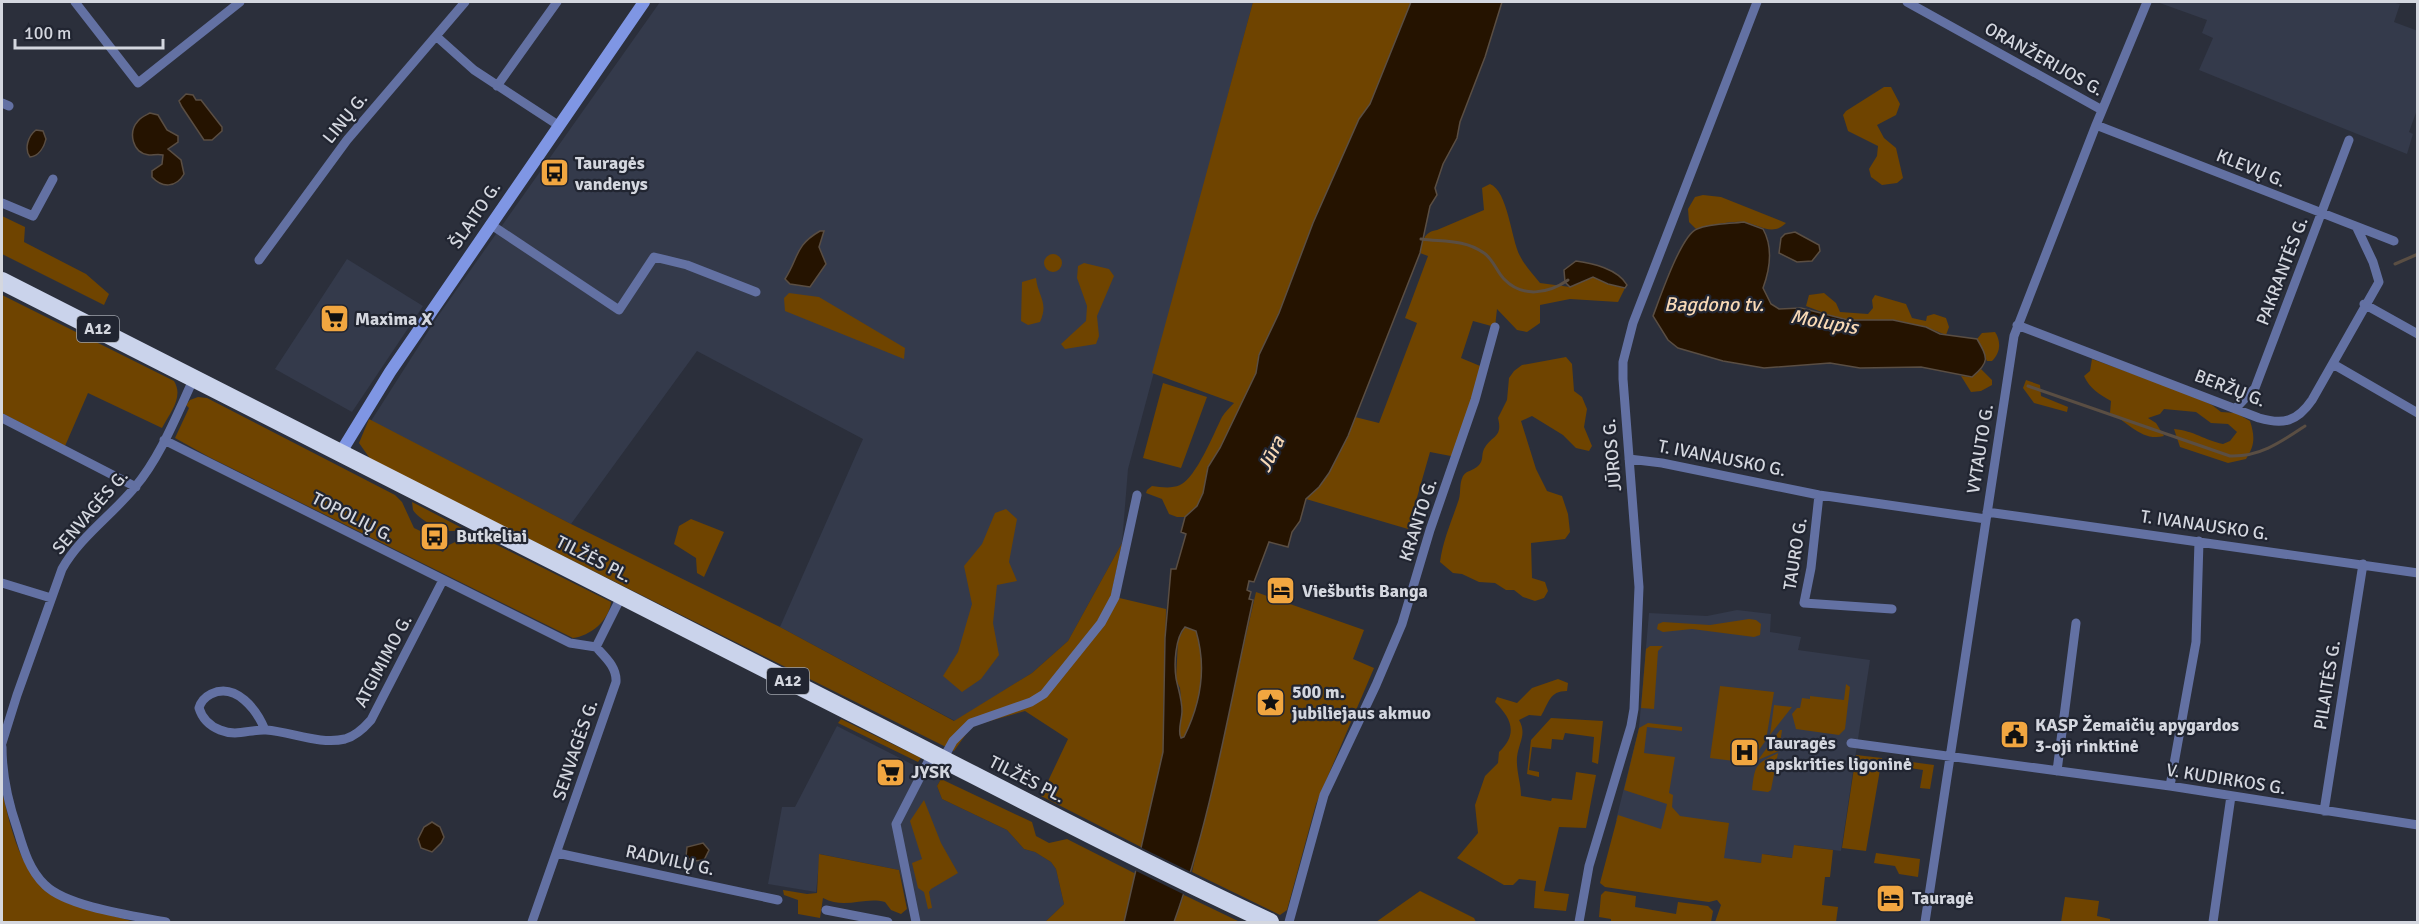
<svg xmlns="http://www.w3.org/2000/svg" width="2419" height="924" viewBox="0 0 2419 924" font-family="Signika,sans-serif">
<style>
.built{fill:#343a4b}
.green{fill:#6f4400}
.water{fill:#251300;stroke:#5a4e43;stroke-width:1.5;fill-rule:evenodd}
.pier{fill:#2b2f3b}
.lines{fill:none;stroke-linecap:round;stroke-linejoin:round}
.stream{stroke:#5a4e43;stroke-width:3}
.street{stroke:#6371a3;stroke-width:9}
.secondary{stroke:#7f96e4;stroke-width:12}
.highway{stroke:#cad3eb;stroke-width:18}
.labels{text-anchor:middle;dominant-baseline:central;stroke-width:4.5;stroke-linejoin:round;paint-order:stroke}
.shield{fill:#212531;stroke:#9ea2ab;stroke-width:1.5}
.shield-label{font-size:16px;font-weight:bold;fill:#d4d7df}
.street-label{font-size:18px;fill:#d4d7df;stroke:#212531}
.poi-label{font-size:18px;font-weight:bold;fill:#d4d7df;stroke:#212531;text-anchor:start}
.water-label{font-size:20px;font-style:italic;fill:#f8d9b6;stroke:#212531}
</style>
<rect width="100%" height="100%" fill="#2b2f3b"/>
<path class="built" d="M660 2H1253L1128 469 1122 543 1068 641 1032 673 955 721 780 627 863 439 697 351 571 524 371 421 438 316Z
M2157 2H2392L2400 4 2394 22 2418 31 2417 110 2409 132 2413 134 2407 154 2199 70 2213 38 2202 33 2207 20Z
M347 259 423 306 352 412 275 369Z
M1737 610 1771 614 1770 632 1801 637 1798 650 1870 660 1841 851 1795 845 1793 858 1763 854 1761 863 1694 855 1616 820 1639 728 1649 613 1707 616Z
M837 726 941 779 937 786 942 799 1007 830 1024 849 1035 852 1051 862 1056 869 1064 904 1045 922H913L899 870 820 854 816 892 768 884 782 807H795Z"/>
<path class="green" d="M1253 2H1411L1370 104 1359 119 1313 223 1279 313 1259 355 1256 373 1220 448 1208 467 1203 493 1197 506 1185 517H1177L1169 514 1162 499 1146 493 1147 490 1152 486C1161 487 1171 489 1180 485 1196 478 1214 433 1222 417 1225 412 1230 407 1234 403L1152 373Z
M1884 87H1891L1900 104 1896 115 1877 125 1884 138 1896 148 1903 178 1897 183 1882 185 1871 177 1869 169 1877 156 1878 146 1848 131 1843 115 1846 111Z
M1490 184C1508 191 1511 239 1520 256 1525 266 1533 274 1540 283L1570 287 1593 277 1608 284 1625 288 1618 302 1570 299 1540 305V323L1527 332 1517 330 1497 309 1495 327 1473 321 1461 358 1485 368 1456 457 1430 452 1408 529 1306 499C1330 477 1344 447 1355 417L1379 423 1417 323 1405 318 1428 256 1420 253C1422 241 1424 232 1437 230L1484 210 1482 188Z
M1703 195 1721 197 1786 223C1772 237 1759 224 1743 222 1728 221 1711 226 1696 229L1689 222 1688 209 1695 197Z
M2 216 25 227 24 242 86 274 109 294 104 305 2 254Z
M1044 263a9 9 0 1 1 18 0a9 9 0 1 1-18 0Z
M1084 263 1109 269 1114 276 1097 316 1099 336 1096 344 1065 349 1061 344 1086 321 1087 306 1077 278 1078 266Z
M1036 278C1038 297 1049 302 1040 322L1028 325 1021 321 1022 282Z
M789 293 819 297 905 348 904 359 785 311 784 298Z
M1824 293 1836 303 1840 312 1868 314 1873 308 1872 300 1875 295 1906 304 1912 318 1926 321 1927 316 1934 314 1946 318 1949 327 1946 335 1926 327 1893 320H1848L1832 316 1806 306 1809 295Z
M2 295 174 381C184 397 170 413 162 428L88 393 65 446 2 413Z
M1995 332C2001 341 2001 352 1992 361H1987L1977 339 1982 333Z
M1566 357 1572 364 1574 391 1582 397 1587 409 1584 427 1592 446 1589 451 1576 448 1563 435 1532 416 1521 421 1536 469 1547 491 1562 496 1568 514 1570 532 1565 539 1531 543 1532 578 1545 582 1548 591 1544 598 1535 601 1523 597 1514 590H1506L1495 583 1479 582 1462 574 1453 573 1440 562C1443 540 1452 520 1459 499 1461 492 1459 484 1463 476 1467 470 1473 471 1478 466 1484 461 1481 455 1484 449 1492 435 1503 438 1498 418L1507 400 1509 378 1514 371 1522 365Z
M2092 359 2186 393 2212 405 2221 412 2236 413 2250 421C2255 437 2255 445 2246 459L2228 463 2180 447 2174 429C2195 431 2204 440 2223 444L2230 441 2237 432 2228 424 2211 423 2196 412 2164 409 2160 414 2148 418 2156 423 2164 436C2142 442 2128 422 2110 413L2111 401C2099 394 2090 389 2084 376L2090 371Z
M1981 369 1992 380V385L1981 391 1971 392 1961 376 1972 377Z
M2026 380 2040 385 2041 396 2068 407 2067 412 2034 403 2023 388Z
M1163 383 1207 397 1181 468 1143 458Z
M198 397 207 398 395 495 402 502 414 528 435 538 433 547 443 552 447 546 473 533 611 602C609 621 590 636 573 638L209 457 175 438 189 408 186 405 190 400Z
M369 419 571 524 780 627 954 721 1032 673 1068 641 1122 543 1111 596 1166 609 1163 752 1141 847 1041 796 1068 739 1025 711 976 725 969 730 954 751 371 460 359 443Z
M412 502 416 504 462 528C451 538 420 521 413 510Z
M1006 509 1017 519 1009 562 1017 581 997 585 993 623 999 655 981 679 962 692 943 676 958 652 972 604 964 566 982 544 995 513Z
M691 519 724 532 704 577 697 573 696 558 674 544 679 526Z
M1256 592 1364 630 1353 659 1374 668 1316 804 1287 910 1280 915 1192 872Z
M1749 619 1756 620 1761 624 1760 635 1754 637 1692 629 1663 632 1657 629 1658 624 1663 622 1710 625Z
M1185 627 1196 631C1207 670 1202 702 1184 737L1181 738 1179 734 1182 709 1180 688 1176 680 1178 640Z
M1650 646H1663L1658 651 1654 709 1641 708 1646 649Z
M1558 679 1568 683 1567 691C1549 691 1549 703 1541 716L1529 715 1519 720C1527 734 1519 742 1517 757 1516 771 1521 783 1521 796L1551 801 1552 798 1572 800 1576 772 1596 775 1586 828 1559 827 1544 891 1569 894 1566 911 1534 908 1536 881 1519 879 1513 885H1504L1457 858 1478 833 1475 805 1485 776 1498 763 1499 752C1518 734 1512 719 1495 702L1497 697 1517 703 1532 688Z
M1846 684 1850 687 1845 729 1839 735 1796 729 1792 714 1797 708H1800L1802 698 1810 699V696L1844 700Z
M1720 686 1774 692 1766 740 1750 763 1710 758Z
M1774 705 1792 707 1770 735Z
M1551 718 1603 721 1598 764 1592 762 1594 737 1565 733 1563 740 1552 739 1551 749 1532 747 1529 770 1539 772V777L1527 774 1531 740Z
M841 719 921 758 918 762 838 723Z
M1648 723 1682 727V731L1647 727 1644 753 1675 757 1669 793 1673 795 1672 807 1680 816 1729 823 1724 858 1761 863 1762 854 1792 858 1794 845 1833 850 1830 877H1825L1822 905 1838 907 1836 922H1715L1721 905 1717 900 1709 902 1679 898 1605 887 1600 883 1618 815 1661 829 1667 804 1624 790 1639 728Z
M1780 730H1782L1779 751 1758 760Z
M1778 753 1771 790 1768 792 1752 790C1755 765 1755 764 1778 753Z
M1856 755 1882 758 1866 851 1842 848Z
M1904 761 1934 765 1930 789 1920 788 1923 770 1903 767Z
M941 779 1032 822 1036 836 1049 843 1067 839 1136 874 1124 922H1045L1064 904 1056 869 1051 862 1035 852 1024 849 1007 830 942 799 937 786Z
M2 791C13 837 22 884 70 904L135 922H2Z
M924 800 941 843 958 873 931 889 929 892 932 908 928 909 924 892 918 888 912 863 922 859 910 821Z
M1876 853 1920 859 1918 877 1899 874 1895 866 1874 863Z
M819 854 899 870 907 909 901 914 891 910 885 902C864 896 846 910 823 898L820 918 798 914V900L784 895 783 890 807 894 817 893Z
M1420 891 1474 918 1476 922H1376Z
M1605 891 1636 896 1635 907 1676 914 1678 902 1708 906 1713 911 1711 922H1611V919L1599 917 1601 895Z
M1184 895 1240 922H1174Z
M2065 897 2099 901 2097 916 2110 919V922H2061Z"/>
<path class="water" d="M1411 2H1502L1485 57 1460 122 1457 138 1443 164 1435 188 1437 195 1430 206 1420 253 1348 436 1329 473 1319 487 1306 499 1300 521 1292 532 1288 547 1269 542 1254 582 1249 581 1247 590 1251 592 1249 599 1253 600C1229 708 1211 819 1174 922H1124L1163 752 1165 638 1171 569H1176L1186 534 1181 532 1185 517 1197 506 1203 493 1208 467 1220 448 1256 373 1259 355 1279 313 1313 223 1359 119 1370 104ZM1185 627 1196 631C1207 668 1201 703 1184 737L1181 738C1177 731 1182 720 1182 711 1182 699 1178 689 1176 678 1174 664 1175 638 1185 627Z
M186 94 193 95 196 100H201L222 127V131L212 140H204L182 107 179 101Z
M150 113 158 115 167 130 178 136V142L168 149 181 160 184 174C176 188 162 188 152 177V171L162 164 163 155C158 154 154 155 149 155 132 153 128 132 138 121 141 117 146 115 150 113Z
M36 130 43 131 46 139C44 147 39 156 30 157 24 149 28 136 36 130Z
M1744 222 1763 229C1773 247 1770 269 1763 288L1771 304 1779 309 1801 308 1848 320H1893L1926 327 1940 334 1977 339C1988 358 1990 362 1972 377L1921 367 1860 368 1830 363 1764 368 1723 361 1678 348 1668 340 1653 316C1660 298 1681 235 1697 229 1711 223 1729 224 1744 222Z
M820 231H824L819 247 826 264 810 287 790 284 785 279C799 258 794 246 820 231Z
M1795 232 1819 245 1820 251 1812 261 1797 262 1779 253 1781 238 1785 234Z
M1576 261C1592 263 1618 269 1627 285L1625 288 1608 284 1593 277 1570 287 1565 282 1564 270Z
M432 822 440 827 444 837 441 843 432 852 421 848 418 839 424 827Z
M703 843 709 850 704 860 693 861 686 857 687 847Z"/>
<path class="pier" d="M1138 846 1195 874 1187 896 1134 870Z"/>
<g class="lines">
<path class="stream" d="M1421 239C1443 242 1464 239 1484 253 1493 259 1497 272 1504 279 1522 298 1548 294 1568 280
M2395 264 2418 254
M2028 386 2230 456C2260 457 2281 442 2305 426"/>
<path class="street" d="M75 2 138 83 240 2
M1907 2 2102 110
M436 36 474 70 558 125
M497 86 557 2
M2 103 9 106
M2096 125 2394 241
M2 203 33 216 53 179
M490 224 619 310 654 257 687 265 756 292
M259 260 347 140 465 2
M2364 304 2418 334
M2017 325 2259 418C2283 425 2297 422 2312 400L2379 282 2373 262 2357 228
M2333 364 2418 413
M2236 408 2255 388 2349 140
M2 418 136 487
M164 440 570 643 596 647
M1629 459 1662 463 1819 495 1986 519
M1819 495 1811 568 1804 603 1892 609
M1987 512 2418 573
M2 583 51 598
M265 730C257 710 236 682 211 694 205 697 201 701 199 708 202 718 210 726 220 730 237 737 250 729 266 730 292 732 320 745 345 739 356 736 364 728 371 720L443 580
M2 743 17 695 62 569C80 537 112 515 135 487 161 456 177 414 194 378
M1851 743 2170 786 2418 825
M2 747C2 774 8 802 17 828 23 848 29 870 45 885 67 907 135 916 166 922
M943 759 953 741 971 723 1031 702 1044 694 1101 623 1115 597 1137 495
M2057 771 2076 623
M2170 786 2196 642 2199 541
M2324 811 2363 564
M557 853 778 900
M826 910 888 922
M532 922 616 682C617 667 605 657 596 647L621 597
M916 922 896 824 932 754
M1289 922 1324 795 1376 685 1402 624 1430 530 1475 400 1495 327
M1579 922 1589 866 1631 726 1634 709 1639 587 1623 379V362L1633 323 1757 2
M1925 922 2014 336 2096 125 2147 2
M2213 922 2231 796"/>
<path class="secondary" d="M341 452 390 372 644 2"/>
<path class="highway" d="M2 281C293 427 583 577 874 724 1006 791 1136 860 1270 922"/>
</g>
<defs>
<symbol id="bus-square" viewBox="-11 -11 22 22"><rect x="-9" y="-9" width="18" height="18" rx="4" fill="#f1a640" stroke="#212531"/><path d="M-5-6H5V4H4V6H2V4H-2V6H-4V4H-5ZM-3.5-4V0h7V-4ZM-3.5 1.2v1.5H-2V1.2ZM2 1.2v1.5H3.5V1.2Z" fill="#111"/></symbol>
<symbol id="supermarket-square" viewBox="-11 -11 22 22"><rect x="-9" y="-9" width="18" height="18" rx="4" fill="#f1a640" stroke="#212531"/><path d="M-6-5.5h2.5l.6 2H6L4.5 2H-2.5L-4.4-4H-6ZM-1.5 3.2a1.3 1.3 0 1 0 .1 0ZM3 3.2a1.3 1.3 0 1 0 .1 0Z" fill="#111"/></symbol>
<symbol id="hotel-square" viewBox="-11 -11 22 22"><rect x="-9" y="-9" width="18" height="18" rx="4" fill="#f1a640" stroke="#212531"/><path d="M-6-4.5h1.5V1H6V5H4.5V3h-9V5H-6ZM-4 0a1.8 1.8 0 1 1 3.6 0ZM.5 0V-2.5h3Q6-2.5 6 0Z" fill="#111"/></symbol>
<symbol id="sight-square" viewBox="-11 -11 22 22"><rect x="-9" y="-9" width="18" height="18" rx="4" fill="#f1a640" stroke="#212531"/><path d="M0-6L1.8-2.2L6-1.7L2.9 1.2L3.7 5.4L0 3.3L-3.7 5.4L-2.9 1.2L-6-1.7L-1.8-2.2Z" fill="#111"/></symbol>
<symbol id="civic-square" viewBox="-11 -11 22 22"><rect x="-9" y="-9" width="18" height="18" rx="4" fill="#f1a640" stroke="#212531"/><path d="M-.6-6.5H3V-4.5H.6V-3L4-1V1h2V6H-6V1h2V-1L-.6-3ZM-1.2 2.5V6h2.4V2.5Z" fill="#111"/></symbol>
<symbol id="hospital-square" viewBox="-11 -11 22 22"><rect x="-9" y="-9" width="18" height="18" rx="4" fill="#f1a640" stroke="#212531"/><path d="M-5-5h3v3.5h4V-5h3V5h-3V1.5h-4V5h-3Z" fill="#111"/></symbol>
</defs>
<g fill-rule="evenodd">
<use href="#bus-square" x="538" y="156" width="33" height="33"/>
<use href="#supermarket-square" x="318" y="302" width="33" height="33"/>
<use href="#bus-square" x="418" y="520" width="33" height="33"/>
<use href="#hotel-square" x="1264" y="574" width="33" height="33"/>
<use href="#sight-square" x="1254" y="686" width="33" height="33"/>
<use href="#civic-square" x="1998" y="718" width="33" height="33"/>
<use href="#hospital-square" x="1728" y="736" width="33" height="33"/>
<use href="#supermarket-square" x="874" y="756" width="33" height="33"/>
<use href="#hotel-square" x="1874" y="882" width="33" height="33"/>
</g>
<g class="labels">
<g class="shield">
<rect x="77" y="316" width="42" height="26" rx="4.5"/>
<rect x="767" y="668" width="42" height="26" rx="4.5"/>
</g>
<g class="shield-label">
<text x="98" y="329">A12</text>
<text x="788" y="681">A12</text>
</g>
<g class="street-label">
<text transform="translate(2044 59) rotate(29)">ORANŽERIJOS G.</text>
<text transform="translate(345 118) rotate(-51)">LINŲ G.</text>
<text transform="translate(2251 168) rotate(22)">KLEVŲ G.</text>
<text transform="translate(475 215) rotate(-56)">ŠLAITO G.</text>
<text transform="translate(2282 271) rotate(-69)">PAKRANTĖS G.</text>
<text transform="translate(2230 388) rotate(21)">BERŽŲ G.</text>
<text transform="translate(1980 449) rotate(-81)">VYTAUTO G.</text>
<text transform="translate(1612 455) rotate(-95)">JŪROS G.</text>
<text transform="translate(1722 458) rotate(11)">T. IVANAUSKO G.</text>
<text transform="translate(90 512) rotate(-49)">SENVAGĖS G.</text>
<text transform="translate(353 517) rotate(27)">TOPOLIŲ G.</text>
<text transform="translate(1418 520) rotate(-72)">KRANTO G.</text>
<text transform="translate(2205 525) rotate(8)">T. IVANAUSKO G.</text>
<text transform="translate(1795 554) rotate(-81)">TAURO G.</text>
<text transform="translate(594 559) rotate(27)">TILŽĖS PL.</text>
<text transform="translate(383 661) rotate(-62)">ATGIMIMO G.</text>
<text transform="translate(2327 685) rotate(-81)">PILAITĖS G.</text>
<text transform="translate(575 750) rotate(-71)">SENVAGĖS G.</text>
<text transform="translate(1027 779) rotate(27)">TILŽĖS PL.</text>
<text transform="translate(2226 779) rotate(9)">V. KUDIRKOS G.</text>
<text transform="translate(670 860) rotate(12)">RADVILŲ G.</text>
</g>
<g class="poi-label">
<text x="575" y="163">Tauragės<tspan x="575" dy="21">vandenys</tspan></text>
<text x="355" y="319">Maxima X</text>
<text x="456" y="536">Butkeliai</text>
<text x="1302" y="591">Viešbutis Banga</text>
<text x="1292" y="692">500 m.<tspan x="1292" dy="21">jubiliejaus akmuo</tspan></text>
<text x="2035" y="725">KASP Žemaičių apygardos<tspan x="2035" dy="21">3-oji rinktinė</tspan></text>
<text x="1766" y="743">Tauragės<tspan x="1766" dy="21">apskrities ligoninė</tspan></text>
<text x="911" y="772">JYSK</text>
<text x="1912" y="898">Tauragė</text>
</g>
<g class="water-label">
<text x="1714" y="304">Bagdono tv.</text>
<text transform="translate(1824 322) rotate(10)">Molupis</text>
<text transform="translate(1271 454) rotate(-64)">Jūra</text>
</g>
</g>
<rect width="2419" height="924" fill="none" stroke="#d4d7df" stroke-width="6"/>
<path d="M15 39v9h148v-9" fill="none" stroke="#d4d7df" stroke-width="3"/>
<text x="24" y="39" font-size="18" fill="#d4d7df" stroke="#212531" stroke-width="4.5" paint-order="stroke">100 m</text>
</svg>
